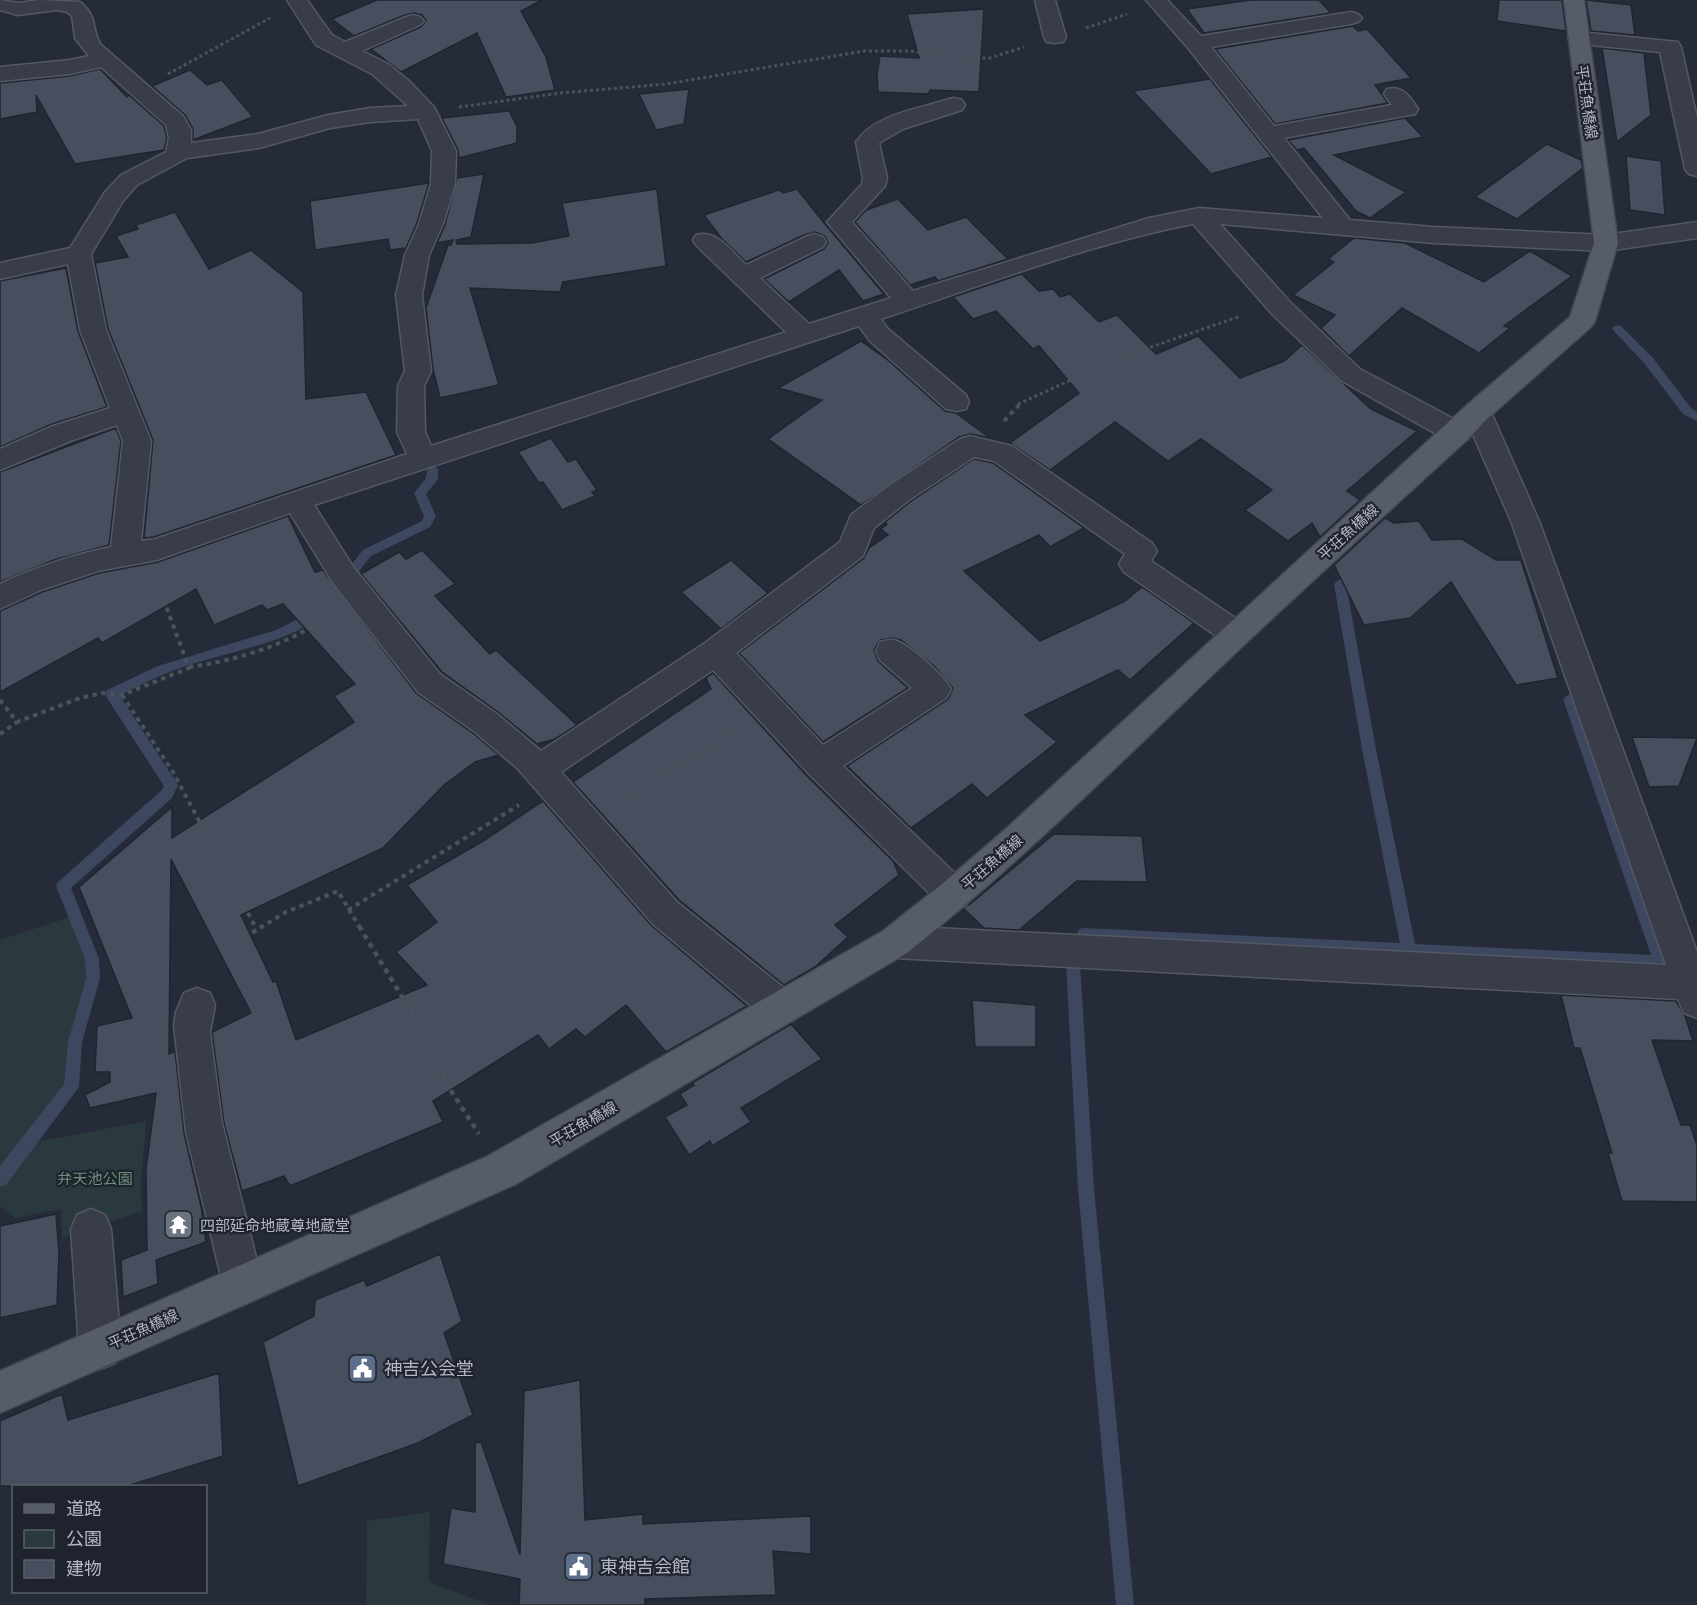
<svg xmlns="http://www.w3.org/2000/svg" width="1697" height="1605" viewBox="0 0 1697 1605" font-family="Inter,'Noto Sans JP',sans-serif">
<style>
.green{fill:#2a393d}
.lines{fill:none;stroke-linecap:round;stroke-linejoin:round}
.stream{fill:#3d4760;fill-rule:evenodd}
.building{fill:#474e5d;stroke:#202530;stroke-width:1.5}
.minor-casing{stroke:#545864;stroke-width:3}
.major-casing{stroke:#424652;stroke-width:3}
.path-far2{stroke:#475459;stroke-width:3;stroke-dasharray:3 3;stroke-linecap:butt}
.path-far1{stroke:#475459;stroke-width:4;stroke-dasharray:4.5 4.5;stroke-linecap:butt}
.path{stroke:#475459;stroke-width:4.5;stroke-dasharray:5 5;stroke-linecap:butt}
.minor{fill:#393d4a;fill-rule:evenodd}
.major{fill:#575c69;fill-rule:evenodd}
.labels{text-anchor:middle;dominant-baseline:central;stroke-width:4.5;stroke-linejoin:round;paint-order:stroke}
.street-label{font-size:15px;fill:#b4b8c5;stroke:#1e232e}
.park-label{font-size:15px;fill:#6e937c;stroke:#1e232e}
.poi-label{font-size:15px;fill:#b4b8c5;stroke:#1e232e;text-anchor:start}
.near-poi-label{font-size:18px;fill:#b4b8c5;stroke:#1e232e;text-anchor:start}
</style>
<rect width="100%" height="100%" fill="#262b39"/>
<path class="green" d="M70 917 88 961 89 976 78 1014 65 1089 21 1145 146 1121 141 1184 142 1211 62 1238 61 1209 16 1218 0 1206V940Z
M430 1512 429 1582 490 1605H366L367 1521Z"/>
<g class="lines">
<path class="stream" d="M1617 325 1621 326 1653 358 1691 408 1697 412V421L1683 414 1645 364 1613 330 1612 328Z
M432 465 438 469V479L426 494 436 516 430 527 371 556 348 585H340L338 582 340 579 363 550 422 521 424 516 414 493 426 478 428 466Z
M1340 579 1346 584 1376 749 1415 944 1651 955 1563 699 1569 694 1575 699 1668 962 1666 967 1661 969 1079 939 1077 934 1079 929 1084 928 1400 943 1362 749 1334 584Z
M316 610 320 612 322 615 320 618C284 642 242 649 202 661 173 669 146 681 120 696L178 785 172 798 71 888 99 959 100 978 82 1042 79 1087 6 1185 0 1187V1166L64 1084 68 1042 86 978 85 959 56 886 58 882 162 790 164 786 107 698 106 694 107 690 158 666 276 630Z
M1073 957 1078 959 1080 964 1094 1188 1134 1605H1116L1078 1188 1066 964 1068 959Z"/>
</g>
<path class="building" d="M377 0H542L521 11 546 57 555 90 506 97 477 33 401 72 371 49 421 27 426 21 422 15 414 13 405 15 354 36 332 19Z
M1251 0H1319L1331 13 1204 33 1187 9Z
M1499 0H1562L1566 31 1497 21Z
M1586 0 1631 5 1635 35 1591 31Z
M984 9 979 92 930 90 928 94 878 92 877 74 880 56 919 58 907 14Z
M1353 26 1358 31 1367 29 1411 78 1375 85 1388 103 1275 124 1215 49Z
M1602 48 1644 53 1651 115 1617 142Z
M100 69 127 97 129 95 164 126 167 138 164 150 75 164 36 95 37 112 0 119V83L70 76Z
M190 70 207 85 222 80 253 117 193 140V129L185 115 152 86Z
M1210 79 1272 157 1211 174 1133 91Z
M689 89 684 124 656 130 639 94Z
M509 111 517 126V143L459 158 458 150 442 118Z
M1405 118 1423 137 1334 155 1406 192 1370 218 1356 211 1304 148 1297 150 1288 140Z
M1547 144 1581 160 1583 168 1517 219 1475 197Z
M1626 156 1661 161 1665 215 1630 210Z
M484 174 471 237 456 240 457 244 532 243 569 236 562 203 657 189 666 266 563 282 560 292 470 288 499 385 440 398 433 369 426 308 448 245H451L453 240 437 243 445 225 457 178Z
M429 183 417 223 406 248 390 250 388 239 315 250 310 201Z
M797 189 825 224 884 294 863 301 839 270 789 302 764 279 824 249 828 243 825 236 815 232 804 235 746 262 722 239 704 215 779 190 783 193Z
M898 199 928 230 966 217 1008 259 938 281 935 277 910 285 855 222 866 210Z
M175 212 209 269 251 250 303 292 306 399 366 392 396 455 154 537 144 538 153 440 108 329 95 263 128 257 116 236 138 229 136 225Z
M1354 238 1405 243 1484 282 1530 251 1572 276 1504 326 1510 328 1479 353 1402 308 1349 356 1321 328 1335 315 1293 295 1334 262 1328 259Z
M66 268 78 331 107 407 52 424 0 447V281Z
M1022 274 1039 291 1053 289 1060 297 1070 294 1099 322 1117 315 1156 354 1198 336 1240 378 1284 361 1302 345 1371 409 1417 431 1347 491 1360 500 1320 537 1312 523 1288 541 1245 510 1272 490 1201 439 1168 461 1115 422 1050 470 1010 443 1079 393 1039 346 1033 349 996 311 973 319 953 297Z
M861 341 889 361 945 411 956 413 990 438 971 434 959 437 861 505 768 439 822 400 778 388Z
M116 428 121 441 109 545 54 560 0 582V472Z
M551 438 568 462 576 459 597 490 592 492 595 496 562 510 543 482 539 483 518 452Z
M974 459 993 463 1084 528 1050 547 1039 535 964 571 1040 641 1125 601 1142 587 1194 623 1130 680 1118 670 1025 715 1057 742 987 798 972 784 911 828 847 766 948 699 953 688 935 667 901 640 892 638 880 640 874 650 878 661 908 688 823 742 739 653 864 558 869 548 888 535 881 529 887 524 885 522 910 502Z
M288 516 315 572 323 570 416 693 474 734 499 755 475 762 444 785 383 848 241 915 273 982 276 981 296 1040 427 985 396 952 437 922 407 885 483 841 543 801 651 925 747 1006 666 1052 626 1005 585 1037 576 1029 549 1049 538 1035 433 1101 443 1122 290 1186 284 1176 242 1191 224 1123 212 1032 251 1013 171 859 169 1054 175 1051 184 1133 201 1206 206 1242 156 1260 158 1284 123 1297 121 1260 147 1250 146 1169 156 1093 90 1108 85 1095 110 1082V1072H95L97 1026 132 1018 79 887 172 807V838L354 722 334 696 355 684 283 604 267 610 262 605 214 625 196 589 102 643 98 638 0 692V611L42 592 99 573 158 562Z
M1385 518 1394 523 1419 521 1432 540 1462 539 1496 560H1521L1558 678 1516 685 1451 582 1410 618 1364 625 1334 565Z
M422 550 455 584 435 596 490 654 496 650 577 725 555 739 537 744 498 712 442 672 361 574 399 552 406 559Z
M731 560 768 593 721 629 681 592Z
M713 673 807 776 893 861 899 875 835 925 848 937 815 967 784 985 679 900 573 782 711 689 706 678Z
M1632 737 1697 738 1679 786 1649 787Z
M1054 834 1142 836 1147 882 1077 881 1019 930 984 928 964 909Z
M1561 995 1676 1001 1685 1016 1693 1041 1652 1040 1681 1125H1690L1697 1145V1202L1622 1201 1608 1153H1612L1580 1048H1574Z
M972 1000 1036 1005V1047H975Z
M791 1024 822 1059 741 1108 751 1122 712 1146 710 1141 689 1155 665 1117 687 1105 680 1094 694 1085 692 1083Z
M56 1214 59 1253 57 1305 0 1318V1226Z
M440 1254 462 1321 444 1333 473 1415 418 1443 298 1486 263 1342 314 1316 315 1300 364 1280 367 1286Z
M219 1373 223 1456 127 1486H0V1421L62 1394 68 1420Z
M580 1380 585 1520 643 1514V1524L811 1516V1554L773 1551 776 1595 645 1599V1605H519L520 1579 443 1564 451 1508 475 1512V1443L481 1442 520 1555 524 1391Z"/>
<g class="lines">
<defs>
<path id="minor" d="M0 0 19 3 39 0 80 2C99 18 90 27 101 45L183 116 191 130V143L258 134 328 115 370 108 408 106 372 74 316 45 287 0H307L332 35 345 42 406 17 413 15 420 17 424 21 420 25 362 51 388 64 409 81 434 107 456 151 455 184 443 224 429 255 422 295 431 371 424 386 425 432 431 446 786 332 696 245 693 240 696 235C717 229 732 252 746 265L805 237 814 234 823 237 826 242 823 247 760 278 809 324 891 298 827 222 862 184 863 178 856 142C874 115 917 109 946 100L954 98 962 100 965 105 962 110 903 129 879 143 887 178 885 186 852 222 913 291 1149 218 1199 208 1323 218 1188 48 1146 0H1167L1201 36 1351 12 1358 14 1362 18 1358 22 1351 24 1211 47 1274 126 1392 105 1384 94 1387 89C1403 85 1410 97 1418 109L1415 114 1284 138 1350 220 1434 227 1606 235 1697 222V238L1606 251 1434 243 1220 224 1290 302 1360 369 1467 426 1471 433 1467 440 1457 443 1447 440 1342 381 1272 314 1193 224C1089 244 981 286 881 319L888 329 966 395 969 402 966 409 956 411 946 409 870 341 859 326 314 505 354 568 440 674 497 714 541 751 705 643 840 542 851 515 889 486 960 439 970 436 1012 446 1152 543 1157 551 1151 561 1247 626 1251 634 1247 642 1236 646 1225 642 1124 572 1119 564 1125 554 994 461 974 457 909 500 874 528 863 556 736 653 823 745 912 688 880 660 876 651 880 642C885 641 889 639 894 640 908 643 944 676 951 689L946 698 843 766 966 884 971 895 966 906 954 910 942 906 809 774 713 670 561 772 677 902 794 996 799 1008 794 1020 781 1025 768 1020 653 924 518 769 475 732 418 692 334 584 290 513 157 560 98 571 41 590 0 609V584C33 568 75 554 111 547L123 441 117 425 73 440 0 470V449L53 426 110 408 80 330 68 264 0 279V263L70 248 105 192 121 175 166 152 169 138 166 125 101 67 70 74 0 81V67L70 60 89 56 75 38 72 16 67 12 56 10 18 15 0 10ZM418 119 432 151 431 184 419 224 405 255 396 295 405 371 398 386 397 432 407 454 155 539 141 541 151 441 106 330 91 254 123 201 137 185 187 158 259 148 330 128 370 122Z
M1035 0H1055L1066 37 1063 42 1055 43 1047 42 1044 37Z
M1579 32 1678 42 1681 47 1697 118V176L1689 174 1685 169 1660 52 1571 43 1568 38 1571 33Z
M1477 403 1487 405 1491 412 1539 521 1697 952V1018L1684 1013 1678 999 895 958 883 953 877 942 883 931 895 926 1666 965 1511 521 1463 412 1467 405Z
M197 988 210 993 215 1005 210 1032 222 1123 263 1285 257 1299 243 1305 229 1299 223 1285 186 1132 174 1025 176 1012 184 993Z
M91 1209 105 1215 111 1229 121 1348 115 1363 100 1369 85 1363 79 1348 71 1229 77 1215Z"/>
<path id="major" d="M1564 0H1584L1618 243 1595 321 1591 327 1487 419 1467 440C1386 514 1305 587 1226 662 1122 761 1020 863 907 953L516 1184 0 1413V1371L488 1156 883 931 942 884 1008 827 1467 405 1570 317 1594 243Z"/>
</defs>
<use href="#minor" class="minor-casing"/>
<use href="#major" class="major-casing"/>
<path class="path-far2" d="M1086 28 1127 14
M168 74 270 18
M459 107 561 93 666 84 865 51H911L956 58H990L1024 47
M1018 404 1122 357 1241 316"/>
<path class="path-far1" d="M1004 421 1021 403
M189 667C231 662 295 643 328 615
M122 695 173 772 256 928
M0 700 17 722 80 698 103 693 122 695 189 668 157 582
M0 734 17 722
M619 802 738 729
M348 910 519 805
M260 928 286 912 338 891 360 928"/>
<path class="path" d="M359 926 444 1066V1080L479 1134
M235 943 263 926"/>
<use href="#minor" class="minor"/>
<use href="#major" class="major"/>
</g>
<defs>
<symbol id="temple-square" viewBox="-11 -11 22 22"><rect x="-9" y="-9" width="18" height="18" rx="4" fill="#6b7280" stroke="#1e232e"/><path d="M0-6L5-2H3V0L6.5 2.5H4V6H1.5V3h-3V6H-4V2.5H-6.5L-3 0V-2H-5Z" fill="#fff"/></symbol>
<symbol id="civic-square" viewBox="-11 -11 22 22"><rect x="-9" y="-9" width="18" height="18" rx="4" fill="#5c6f8a" stroke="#1e232e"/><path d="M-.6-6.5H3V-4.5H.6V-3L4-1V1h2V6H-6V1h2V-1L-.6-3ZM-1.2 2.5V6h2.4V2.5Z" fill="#fff"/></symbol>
</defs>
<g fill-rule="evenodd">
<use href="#temple-square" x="162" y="1208" width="33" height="33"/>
<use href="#civic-square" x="346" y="1352" width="33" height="33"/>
<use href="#civic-square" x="562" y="1550" width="33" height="33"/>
</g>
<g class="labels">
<g class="street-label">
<text transform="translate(1587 102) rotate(82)">平荘魚橋線</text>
<text transform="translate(1348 532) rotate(-42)">平荘魚橋線</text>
<text transform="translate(992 862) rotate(-41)">平荘魚橋線</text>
<text transform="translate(583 1124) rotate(-30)">平荘魚橋線</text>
<text transform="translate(143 1329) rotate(-24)">平荘魚橋線</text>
</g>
<g class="park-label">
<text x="95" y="1178">弁天池公園</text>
</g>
<g class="poi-label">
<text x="200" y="1225">四部延命地蔵尊地蔵堂</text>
</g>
<g class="near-poi-label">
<text x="384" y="1368">神吉公会堂</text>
<text x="600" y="1566">東神吉会館</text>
</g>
</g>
<rect x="12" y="1485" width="195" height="108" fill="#1e232e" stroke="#5a5f6a" stroke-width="1.5"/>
<rect x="24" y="1504" width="30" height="9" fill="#575c69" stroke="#5a5f6a" stroke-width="1.5"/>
<text x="66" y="1515" font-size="18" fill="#b4b8c5">道路</text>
<rect x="24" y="1530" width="30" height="18" fill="#2a393d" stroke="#5a5f6a" stroke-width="1.5"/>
<text x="66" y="1545" font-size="18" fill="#b4b8c5">公園</text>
<rect x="24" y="1560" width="30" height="18" fill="#474e5d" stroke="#5a5f6a" stroke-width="1.5"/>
<text x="66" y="1575" font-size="18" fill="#b4b8c5">建物</text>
</svg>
